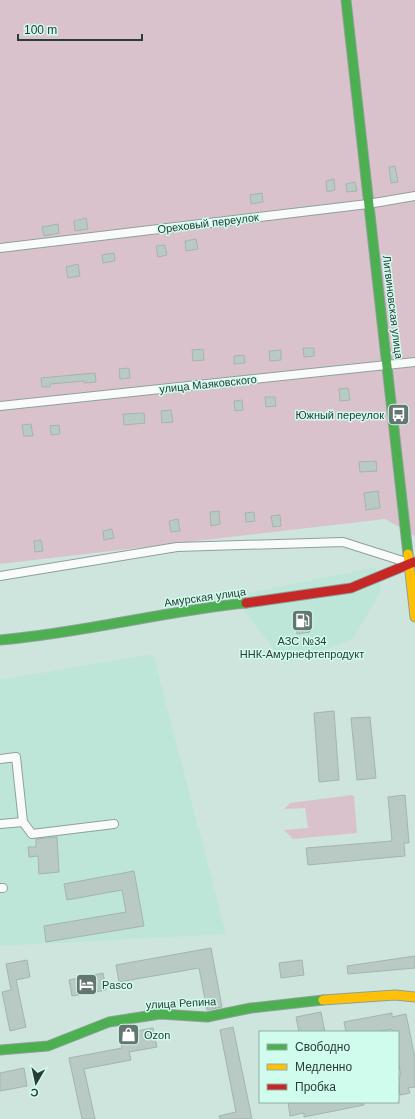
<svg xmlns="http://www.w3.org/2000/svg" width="415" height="1119" viewBox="0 0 415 1119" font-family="Helvetica,sans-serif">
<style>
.built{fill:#bee6d8}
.green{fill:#dac2cd}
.building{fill:#b8cac3;stroke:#a3b5ae}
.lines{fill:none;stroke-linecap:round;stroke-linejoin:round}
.street-casing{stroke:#8ea09a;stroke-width:10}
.fast-casing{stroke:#8ea09a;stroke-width:11}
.slow-casing{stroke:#8ea09a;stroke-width:11}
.jam-casing{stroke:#8ea09a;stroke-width:11}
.street{stroke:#f8fbfa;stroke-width:8}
.fast{stroke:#4caf50;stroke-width:9}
.slow{stroke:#ffc107;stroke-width:9}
.jam{stroke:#c62828;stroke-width:9}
.labels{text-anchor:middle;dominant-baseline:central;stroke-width:3;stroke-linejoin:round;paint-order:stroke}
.street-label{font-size:11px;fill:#2a3c36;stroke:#d0fced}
.poi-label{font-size:11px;fill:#2a3c36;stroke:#d0fced;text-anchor:start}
</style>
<rect width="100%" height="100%" fill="#cde5dc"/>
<path class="built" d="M376 567 381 591 353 639 285 664 233 596Z
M153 654 226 934 0 946V680Z"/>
<path class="green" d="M0 0H415V536L385 519 0 564Z
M352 795 354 796 357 833 293 839 284 830 308 828 305 808 284 809 290 803Z"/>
<path class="building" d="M395 166 398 182 391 183 389 167Z
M334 179 335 190 327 192 326 181Z
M355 182 357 191 347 192 346 184Z
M262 193 263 202 251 204 250 195Z
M86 218 88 229 75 231 74 221Z
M58 224 59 233 44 236 42 227Z
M196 239 198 249 186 251 185 241Z
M165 245 167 255 158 257 156 246Z
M114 253 115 261 103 263 102 255Z
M78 264 80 276 68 278 66 267Z
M303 348H314V356L304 357Z
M203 349 204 360 193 361 192 350Z
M281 350V360L270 361 269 351Z
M244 355 245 363 234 364V356Z
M129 368 130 378 120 379 119 369Z
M95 373 96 382 84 383V381L50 384V387H42L41 378Z
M348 388 350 400 340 401 339 389Z
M265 397H275L276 406 266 407Z
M242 400 243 410 235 411 234 401Z
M171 410 173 422 162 423 161 411Z
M144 413 145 423 124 425 123 414Z
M31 424 33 436H24L22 425Z
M59 425 60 434 51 435 50 426Z
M376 461 377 471 360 472 359 462Z
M378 491 380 508 366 510 364 493Z
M219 511 220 524 211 526 210 512Z
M254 512 255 521 246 522 245 513Z
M280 515 281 526 273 527 271 516Z
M178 519 180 531 171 532 169 521Z
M112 529 114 538 104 540 103 531Z
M41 540 43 551 35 552 34 541Z
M307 613 310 632 297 634 294 614Z
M334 711 339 780 319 782 314 713Z
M370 717 376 778 357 780 351 718Z
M405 795 409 843H404L405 856 308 865 306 848 392 841 388 797Z
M57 837 59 872 39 874 38 856 29 857 28 847H36V839Z
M134 871 144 926 46 942 44 926 126 912 122 890 67 900 64 884Z
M211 948 222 1007 207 1010 199 968 119 982 116 965Z
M415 956V968L348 974 347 966Z
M27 960 30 977 16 980 26 1027 10 1031 2 992 11 990 6 964Z
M302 960 304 975 281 978 279 963Z
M103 973 106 990 72 996 69 980Z
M321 1012 325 1032H299L296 1017Z
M392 1013V1017L406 1014 415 1058V1087L408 1088 410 1093 400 1095 398 1076H401L398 1059V1032H393L392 1029 377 1032H346L344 1022Z
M233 1027 252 1119H220L219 1116 236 1112 220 1030Z
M153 1028 157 1047 129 1052 131 1060 84 1069 95 1119H82L69 1058 122 1048 120 1034Z
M24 1068 27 1086 0 1091V1073Z
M288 1102H363L364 1105 304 1117V1113L290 1116Z"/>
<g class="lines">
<defs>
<path id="street" d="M0 248 368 204 415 196
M0 406 415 362
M0 576 177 547 343 542 409 563
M0 759 16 757 23 822 0 824
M23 822 32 834 114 824
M0 888H3"/>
<path id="fast" d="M346 0 408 554
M0 640C83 633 164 611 246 603
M0 1050 48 1046 109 1022 160 1014 207 1017 251 1008 323 1000"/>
<path id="slow" d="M408 554 415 617
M323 1000 395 995 415 997"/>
<path id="jam" d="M246 603 351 588 414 562"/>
</defs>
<use href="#street" class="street-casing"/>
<use href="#fast" class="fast-casing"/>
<use href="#slow" class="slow-casing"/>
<use href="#jam" class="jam-casing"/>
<use href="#street" class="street"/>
<use href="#fast" class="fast"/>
<use href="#slow" class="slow"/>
<use href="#jam" class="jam"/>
</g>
<defs>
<symbol id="bus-square" viewBox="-11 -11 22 22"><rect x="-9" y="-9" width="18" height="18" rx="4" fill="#637770" stroke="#d0fced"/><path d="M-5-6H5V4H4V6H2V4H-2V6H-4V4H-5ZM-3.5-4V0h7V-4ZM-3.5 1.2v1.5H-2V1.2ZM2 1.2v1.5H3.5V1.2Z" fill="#fff"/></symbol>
<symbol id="fuel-square" viewBox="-11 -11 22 22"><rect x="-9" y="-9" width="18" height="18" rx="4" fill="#637770" stroke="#d0fced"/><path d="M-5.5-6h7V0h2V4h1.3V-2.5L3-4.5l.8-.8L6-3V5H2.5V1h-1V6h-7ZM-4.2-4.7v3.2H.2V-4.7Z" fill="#fff"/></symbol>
<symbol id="hotel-square" viewBox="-11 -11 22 22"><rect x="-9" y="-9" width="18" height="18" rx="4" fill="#637770" stroke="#d0fced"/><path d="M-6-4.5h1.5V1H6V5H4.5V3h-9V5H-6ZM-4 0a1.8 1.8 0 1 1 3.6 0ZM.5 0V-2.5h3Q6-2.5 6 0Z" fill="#fff"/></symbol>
<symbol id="shop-square" viewBox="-11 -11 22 22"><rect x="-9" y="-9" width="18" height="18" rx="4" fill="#637770" stroke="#d0fced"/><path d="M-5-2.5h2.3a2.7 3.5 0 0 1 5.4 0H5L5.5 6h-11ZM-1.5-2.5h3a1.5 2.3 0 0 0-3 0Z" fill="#fff"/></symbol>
</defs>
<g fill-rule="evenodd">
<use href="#bus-square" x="386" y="402" width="25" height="25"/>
<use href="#fuel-square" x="290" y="608" width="25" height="25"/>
<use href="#hotel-square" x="74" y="972" width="25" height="25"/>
<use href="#shop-square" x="116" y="1022" width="25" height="25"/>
</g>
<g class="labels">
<g class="street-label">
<text transform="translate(208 223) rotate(-7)">Ореховый переулок</text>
<text transform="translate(393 307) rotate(83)">Литвиновская улица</text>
<text transform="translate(208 384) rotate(-6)">улица Маяковского</text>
<text transform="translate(205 597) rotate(-8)">Амурская улица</text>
<text transform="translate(181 1003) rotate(-3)">улица Репина</text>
</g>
<g class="poi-label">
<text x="384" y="415" text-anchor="end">Южный переулок</text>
<text x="302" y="641" text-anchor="middle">АЗС №34<tspan x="302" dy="13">ННК-Амурнефтепродукт</tspan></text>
<text x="102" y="985">Pasco</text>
<text x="144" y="1035">Ozon</text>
</g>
</g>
<rect x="259" y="1031" width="140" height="72" fill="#d0fced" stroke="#8eafa4"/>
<rect x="267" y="1044" width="20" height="6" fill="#4caf50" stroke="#8eafa4"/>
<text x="295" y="1051" font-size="12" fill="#2a3c36">Свободно</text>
<rect x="267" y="1064" width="20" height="6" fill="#ffc107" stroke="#8eafa4"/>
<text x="295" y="1071" font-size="12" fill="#2a3c36">Медленно</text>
<rect x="267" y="1084" width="20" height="6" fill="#c62828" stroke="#8eafa4"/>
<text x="295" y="1091" font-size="12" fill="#2a3c36">Пробка</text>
<g transform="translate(36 1083) rotate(189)" stroke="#d0fced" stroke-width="3" paint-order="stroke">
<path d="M0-3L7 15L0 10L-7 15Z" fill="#2a3c36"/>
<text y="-6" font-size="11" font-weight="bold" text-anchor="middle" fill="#2a3c36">С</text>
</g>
<path d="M18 34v6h124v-6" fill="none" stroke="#2a3c36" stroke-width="2"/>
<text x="24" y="34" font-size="12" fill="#2a3c36" stroke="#d0fced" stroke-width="3" paint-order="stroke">100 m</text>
</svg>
